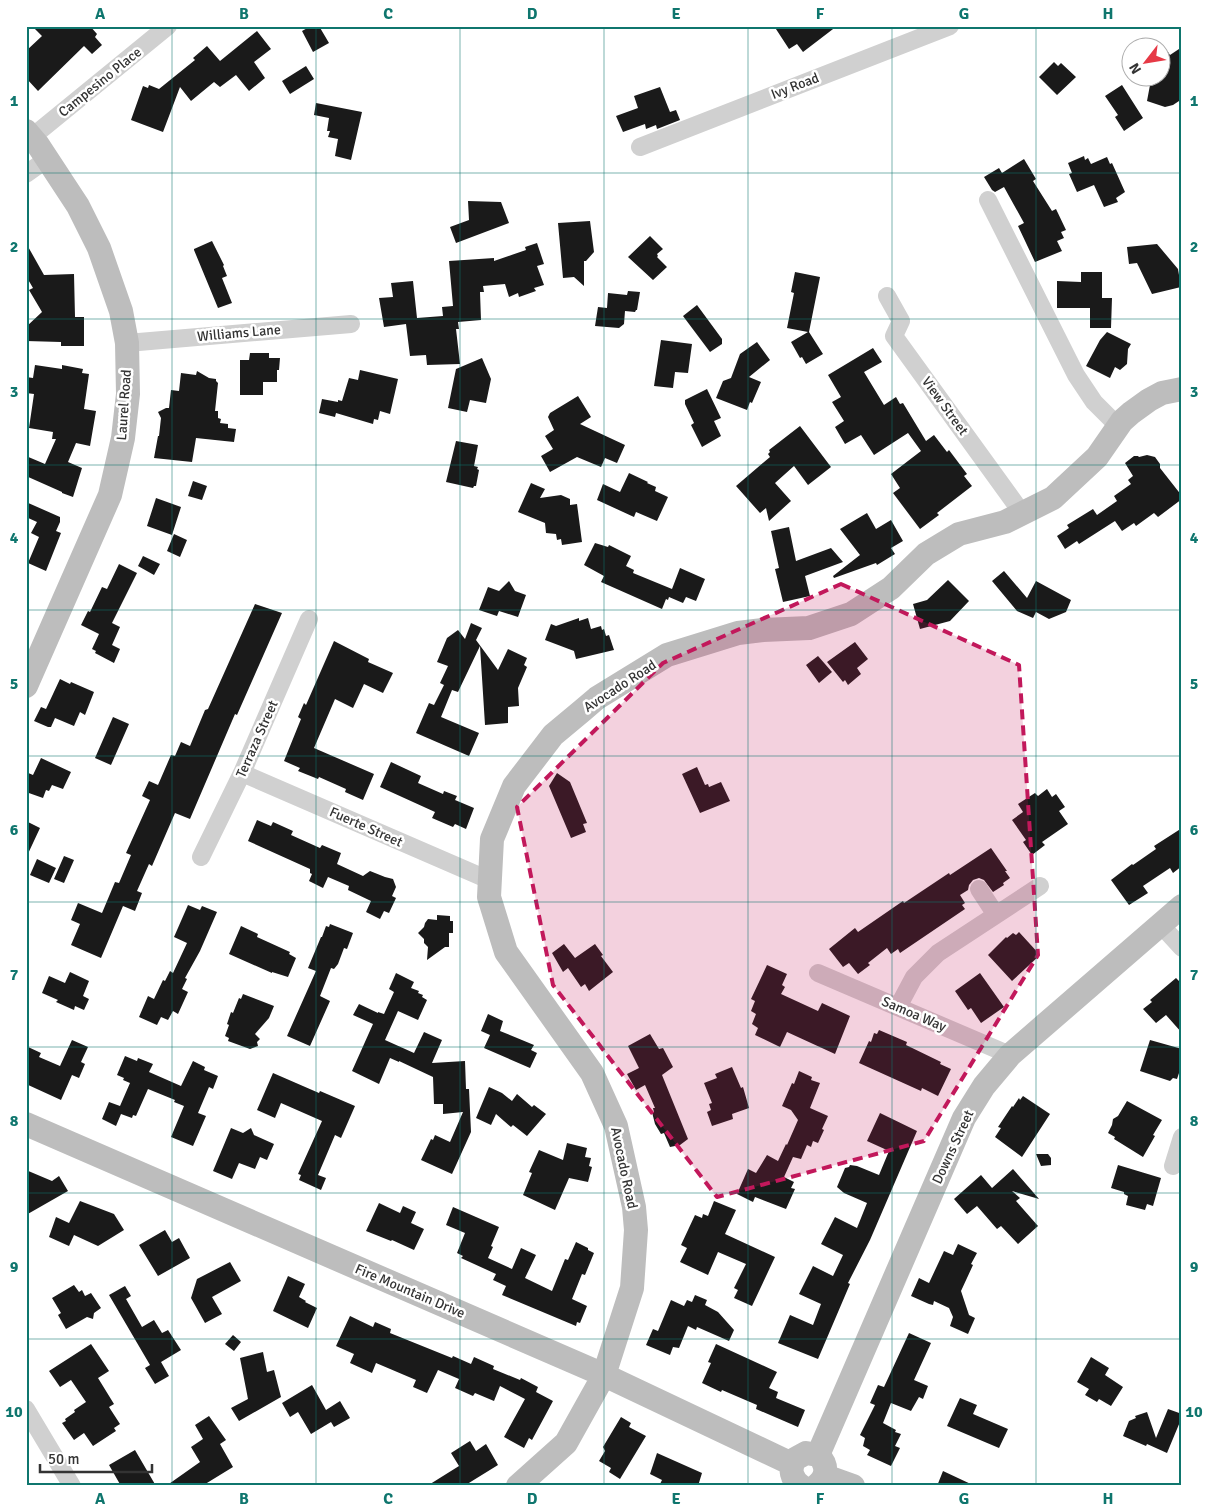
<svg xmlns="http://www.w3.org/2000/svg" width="1208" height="1512" viewBox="0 0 1208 1512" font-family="Signika,sans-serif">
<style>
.building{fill:#1a1a1a}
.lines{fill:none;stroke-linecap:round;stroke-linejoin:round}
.street{stroke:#d0d0d0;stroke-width:18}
.secondary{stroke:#bdbdbd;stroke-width:24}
.marked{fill:#c2185b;fill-opacity:0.2;stroke:#c2185b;stroke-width:4;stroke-dasharray:10 6;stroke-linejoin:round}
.grid{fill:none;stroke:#0f766e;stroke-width:1;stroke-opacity:0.55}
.labels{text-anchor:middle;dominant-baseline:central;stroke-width:5;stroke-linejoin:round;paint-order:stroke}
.street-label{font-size:14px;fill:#333;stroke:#fff}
.neatline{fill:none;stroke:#0f766e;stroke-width:2}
.grid-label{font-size:16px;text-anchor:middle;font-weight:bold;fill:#0f766e}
</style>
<rect width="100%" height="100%" fill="#fff"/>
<path class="building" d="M32 26H90L97 34 95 37 102 45 92 54 84 46 38 91 26 78V51L42 36Z
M311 26H319L329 43 313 52 302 31Z
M774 26H837L803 52 797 44 789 49Z
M257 31 271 49 254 62 265 78 249 91 236 75 220 87 214 82 191 101 180 87 163 132 131 120 143 86 148 88 149 85 159 89 195 60 193 58 207 46 220 61Z
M1182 47V99L1173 105 1165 107 1147 101 1150 85 1146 78H1160V57L1168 52 1170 55Z
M1054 62 1058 66 1061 63 1076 77 1057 95 1039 77Z
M306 66 314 79 290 94 282 81Z
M1122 85 1143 118 1124 131 1115 117 1118 115 1105 96Z
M660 87 670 112 676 110 680 120 657 129 656 125 646 129 645 124 623 132 616 116 638 108 634 96Z
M316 103 362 112 351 160 335 156 338 139 328 137 330 131H327L329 118 314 115Z
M1084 156 1085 160 1088 158 1091 164 1107 157 1110 164 1112 163 1125 192 1116 198 1118 202 1104 207 1094 185 1077 192 1069 174 1072 173 1068 163Z
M1024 159 1036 179 1033 181 1052 211 1056 209 1066 230 1061 232 1064 238 1057 241 1062 251 1035 262 1018 226 1024 223 1004 187 995 192 992 190 984 177 999 168 1002 173Z
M468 201 501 202 509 223 456 243 450 227 469 220Z
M590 221 594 252 586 261H584V286L574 277 563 278 558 223Z
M650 236 663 249 657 254 658 256 657 257 667 267 653 280 628 257Z
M212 241 224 265 223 266 227 276 222 278 232 303 218 308 194 250V249Z
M26 243 44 275 74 274 75 317H84V346H61V342L26 341V327L42 312 29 290 33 288 26 276Z
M537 243 544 264 537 266 544 285 534 288 536 291 519 297 518 293 509 297 505 284 483 286 484 292H480L481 320 458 322 459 329H456L460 364 427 365 426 355 410 356 406 324 384 327 379 298 393 297 391 283 413 281 417 318 443 316 442 307 453 306 449 261 494 258V261L526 250 525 247Z
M1157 244 1178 269 1181 287 1152 294 1137 263 1129 264 1127 247Z
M795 272 820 277 809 332 823 354 806 364 802 357 800 358 791 342 808 332 787 328 794 293 791 292Z
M1081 272H1102V298H1112L1111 328H1090V308H1057V281L1081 282Z
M628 291 640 292 637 310H636L635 312 625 311 624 324 619 328 595 326 598 307 607 308 608 293 627 295Z
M697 305 722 339V344L710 352 683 316Z
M1107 332 1131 344 1128 349 1127 364 1120 370 1115 367 1110 378 1086 366 1100 340Z
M661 340 692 344 688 373 675 372 673 388 654 386Z
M757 342 770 360 749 377 761 382 752 403 750 402 747 410 716 398 723 381 731 378 740 354Z
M873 348 882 362 864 372 884 405 896 397 900 404 903 403 926 441 934 435 947 452 949 450 967 474 964 476 972 486 937 513 939 515 920 529 893 493 900 488 891 474 921 451 908 433 874 455 861 435 845 444 835 427 844 421 832 402 841 397 828 375Z
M250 353H269V358H280L279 370H277V382H263V395H240V360H249Z
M482 358 491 379 486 403 470 400 467 412 448 408 456 369Z
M35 365 62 369V365L83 369 82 373 89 374 84 409 96 411 90 446 76 443 68 462 82 468 73 497 62 493V492L26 476V456L45 464 56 439H52L53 432 29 428 34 394 26 393V377L33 378Z
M360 370 398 379 390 414 380 411 378 420 374 419 373 424 336 413 335 417 319 413 322 399 338 402V400L342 401 349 378 358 380Z
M197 371 209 378 216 379V381L218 383 215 411H218V418L221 419 220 423 228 424V428L236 429 234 442 196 438 192 462 154 458 158 436H159L161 418 158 412 166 408H169L171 390 179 391 181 373 196 375Z
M707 389 721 418 714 421 721 436 702 447 691 425 694 423 685 404V400Z
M578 396 591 417 580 424 625 445 617 463 605 458 601 467 577 457 550 472 541 456 553 449 545 436 554 430 548 417 550 413Z
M800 426 831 467 808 485 794 466 775 483 791 501 769 521 766 508 760 513 736 486 770 457 768 454 770 452 769 450Z
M456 441 478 445 474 466 478 467 477 469 479 470 476 486H474L473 488 446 482Z
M1147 455 1155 457 1160 464V468L1182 496V499L1158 517 1154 513 1136 526 1134 523 1122 531 1115 521 1079 544 1077 541 1065 549 1057 536 1069 528 1067 525 1093 509 1097 515 1117 501 1114 496 1131 484 1128 480 1133 476 1125 463 1134 456H1138L1139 457Z
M629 473 648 482 647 483 656 487 655 491 668 497 657 521 636 512 634 517 597 500 603 484 620 492Z
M193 481 207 486 202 500 188 496Z
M531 483 545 489 540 498 561 495 570 499V505L577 504 582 542 562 545 561 539 557 540 556 534 546 533 545 523 518 512Z
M156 498 181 507 172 535 147 526Z
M26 502 60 517V522L56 531 61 533 46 571 28 563 39 537 31 533 37 522 26 517Z
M867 513 876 529 891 520 903 541 891 548 895 554 877 565 876 563 834 578 833 576 860 555 840 529Z
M789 527 796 561 831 548 843 562 805 576 810 596 783 602 775 569 779 568 771 531Z
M174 534 187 540 180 557 167 551Z
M595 543 608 547 609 545 631 556 626 566 634 570 633 573 672 589 680 568 705 579 696 601 686 597 683 603 669 597 668 600 666 599 662 609 601 582 604 576 584 565Z
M143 556 160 564 154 575 138 566Z
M119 564 137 573 112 623 120 627 112 645 120 649 114 663 95 653 96 651 92 649 99 634 81 625 88 611 90 612 102 587 107 589Z
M1004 571 1027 598 1036 581 1071 600 1066 612 1049 619 1036 612 1033 618 1017 611 992 581Z
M948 580 969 601 950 621 920 629 913 604 927 600Z
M509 581 515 591 526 595 518 617 499 611 497 616 479 610 488 587 499 591Z
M255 604 282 613 237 715 235 714 190 819 175 813 152 866 149 864 137 891 142 893 135 911 123 906 101 958 71 945 80 924 71 920 78 903 102 913 115 882 119 883 131 855 126 853 150 800 142 796 149 781 158 785 171 755 175 756 181 742 190 746 205 710 208 709Z
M579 618V621L588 618 591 629 601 626 602 630 604 629 606 636 609 635 614 650 576 659 574 651 545 640 551 624 556 626Z
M471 623 482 628 476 640 498 670 508 649 527 658 524 665 527 667 518 688 519 706 508 707V723L485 725 480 646 458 692 452 690 441 717 479 733 469 756 416 733 429 703 434 705 444 685 440 683 448 666 437 662 447 638 458 630 465 639Z
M334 641 369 659 368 662 393 673 383 693 364 684 353 708 335 699 314 748 374 774 363 800 345 792 346 789 319 777 318 779 298 771 300 768 284 761 301 719 298 717 304 703 306 705Z
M855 642 868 659 857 668 861 674 848 685 845 680 843 682 827 662Z
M818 656 832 672 819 683 806 665Z
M60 679 70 684 71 682 94 692 85 715 80 712 74 726 55 718 51 727H48L34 721 41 707 46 709Z
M113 717 129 724 111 765 95 758Z
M41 758 71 772 63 789 52 785 49 791 46 790 43 798 26 792V772L33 775Z
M391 762 421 776 418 783 443 794 444 791 457 796 455 800 474 808 466 829 455 824 453 827 432 818 435 812 380 787Z
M697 767 705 785 708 784 709 787 721 782 730 801 700 813 682 774Z
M557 773 570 782 587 823 583 824 586 832 571 838 549 786Z
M1047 789 1052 797 1056 794 1065 807 1059 811 1068 824 1042 842 1045 845 1032 855 1023 842 1026 840 1012 820 1023 812 1018 804 1035 793 1038 796Z
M257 820 271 826 273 822 293 831 291 835 320 848 322 845 341 853 337 864 363 876 370 871 385 877 393 879 396 887 392 896 396 898 389 913 384 911 380 919 366 912 371 901 348 890 349 886 328 877 323 888 309 881 312 874 310 873V869L248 841Z
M26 821 40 828 26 858Z
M1182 828V866L1173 873 1170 868 1143 886 1148 893 1129 905 1111 880 1132 864 1133 865 1156 849 1154 846Z
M991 848 1007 871H1005L1010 878 1003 883 1004 885 993 892 984 880 979 878 973 880 969 885 968 890 960 895 965 903 962 905 965 909 900 953 898 949 891 954 887 948 868 963 870 965 858 974 849 963 843 967 829 949 855 928 858 932 903 901 904 903 949 873 950 875Z
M64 856 74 860 64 883 54 879Z
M37 859 56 868 49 883 30 875Z
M188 905 200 910 202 906 217 912 200 951 185 978 187 979 182 989 188 992 178 1014 173 1011 168 1020 161 1017 157 1025 139 1017 148 996 154 999 163 980 165 981 170 971 173 973 187 943 174 937Z
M437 915 450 916V921H453V933H449V947H445L427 960 428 947 424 943V939L418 933 424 927 425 923 428 919 437 920Z
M330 924 353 933 347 949 344 948 338 964 334 969 331 968 320 996 330 1001 310 1046 287 1036 316 971 308 968 321 937H322L326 926 329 927Z
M241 926 258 934 257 937 290 952 289 954 296 958 288 977 272 972V973L229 954Z
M1019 932 1040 955 1012 981 988 955 1006 937 1007 938 1013 933 1016 935Z
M564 944 575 958 595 944 603 955 601 956 613 972 589 991 585 984 581 987 568 968 563 972 552 953Z
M767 965 787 974 782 985 785 987 781 994 818 1011 822 1003 850 1016 835 1054 787 1032 780 1047 755 1035 758 1028 752 1024 756 1014 751 1011 755 1001 751 999Z
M70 972 89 981 83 996 89 999 84 1010 75 1006 74 1010 56 1002 58 1000 42 993 49 976 65 983Z
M396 973 414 982 411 988 419 991 418 993 423 995 422 997 427 1000 418 1020 398 1011 385 1040 414 1053 424 1032 442 1040 432 1063 465 1061 466 1089H469L471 1132 452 1174 421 1160 431 1139 433 1140 435 1135 450 1142 463 1112 443 1114V1104H434L433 1077 399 1061V1062L390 1058 379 1084 352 1071 373 1024 353 1015 359 1004 378 1013V1012L384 1014 394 992 389 989Z
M980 973 1004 1007 981 1023 971 1008 968 1010 955 991Z
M1176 978 1182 984V1033L1166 1015 1156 1023 1143 1009 1152 1002 1150 1000Z
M243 994 274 1006 269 1018 255 1034 260 1039 257 1042 258 1046 250 1049 228 1041 229 1038 225 1036 229 1025 227 1024 231 1012 233 1013 239 998 241 999Z
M488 1014 503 1021 500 1031 534 1045 531 1050 537 1053 530 1068 484 1048 490 1035 481 1031Z
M879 1030 907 1042 906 1045 941 1062 940 1064 951 1069 938 1096 922 1088 921 1091 859 1063 869 1041 871 1042 874 1033 877 1034Z
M650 1034 659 1049 663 1048 673 1067 662 1075 688 1139 680 1145 670 1147 664 1133 661 1134 655 1124 652 1112H654L653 1108H655L645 1085 636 1090 627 1074 639 1068 628 1046Z
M72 1040 88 1047 81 1062 85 1064 79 1078 72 1075 61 1100 26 1084V1046L41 1053 39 1057 60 1066Z
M1150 1040 1182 1049V1064L1177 1079 1173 1078 1170 1081 1140 1071Z
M125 1056 137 1061 138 1058 153 1064 149 1072 181 1086 193 1061 205 1067 204 1070 218 1076 213 1089 209 1087 198 1113 206 1116 193 1146 171 1137 184 1106 174 1102 175 1100 148 1089 136 1116 133 1115 132 1118 121 1114 116 1126 102 1119 109 1102 120 1106 130 1083 123 1080 124 1078 117 1075Z
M732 1067 741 1088 743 1087 749 1108 732 1114 733 1119 712 1126 707 1112 711 1110 709 1104 712 1103 704 1083 717 1078 715 1074Z
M799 1071 812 1077 811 1080 820 1083 810 1108 828 1116 822 1129 824 1130 818 1143 813 1141 811 1147 807 1145 801 1159 793 1157 784 1177 794 1182 791 1188 795 1189 786 1209 755 1197 753 1202 737 1194 748 1169 756 1173 767 1155 778 1161 786 1144 787 1145 798 1120 791 1110 782 1106 792 1083 794 1084Z
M273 1073 319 1093 320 1091 355 1106 341 1138 335 1135 318 1175 326 1178 321 1190 299 1180 301 1175 298 1174 322 1121 281 1103 275 1118 257 1110Z
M489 1087 502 1093 512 1101 517 1094 532 1107 534 1105 546 1114 527 1136 513 1125 511 1127 496 1114 491 1125 476 1118Z
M1023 1096 1050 1114 1022 1157 995 1137 1001 1128 998 1127 1012 1106 1013 1107 1019 1098 1020 1100Z
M1127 1101 1162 1120 1153 1135 1155 1136 1143 1157 1114 1139 1115 1137 1108 1133 1112 1125 1113 1119 1118 1116Z
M880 1113 917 1131 870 1240 848 1283 850 1284 818 1359 778 1343 790 1315 813 1325 821 1304 799 1294 813 1266 833 1276 843 1255 821 1244 835 1217 857 1228 867 1203 844 1193 837 1187 845 1168 849 1167 850 1165 857 1166 879 1175 889 1151 867 1141Z
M231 1128 243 1133 251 1128 254 1135 274 1144 267 1160 260 1157 255 1169 239 1163 232 1179 213 1171Z
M567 1143 587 1148 585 1157 591 1158 589 1166 592 1167 588 1182 569 1178 555 1210 523 1195 532 1173 529 1172 539 1150 563 1160Z
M1036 1154H1048L1051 1158V1165L1041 1166Z
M1118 1165 1161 1178 1153 1206 1147 1204 1145 1210 1126 1205 1128 1196 1124 1194V1192L1111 1188Z
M1013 1169 1039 1199 1012 1191 1020 1198 1016 1201 1038 1226 1018 1244 1001 1226 997 1229 977 1206 967 1214 954 1199 981 1175 992 1188Z
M26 1170 52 1181 59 1176 68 1191 26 1215Z
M80 1201 114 1214 124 1230 98 1246 74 1235 69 1246 49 1237 56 1217 69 1223Z
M714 1201 736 1210 725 1234 775 1257 752 1306 734 1298 738 1290 734 1288 746 1264 718 1252 708 1275 680 1262 687 1248 681 1245 695 1215 702 1218 703 1214 708 1216Z
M379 1203 400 1213 403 1206 416 1212 411 1223 424 1229 414 1250 392 1240 391 1241 366 1231Z
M453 1207 499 1227 491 1246 493 1247 488 1258 512 1269 521 1248 536 1255 525 1278 552 1291 565 1259 568 1260 576 1242 588 1248V1250L594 1253 585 1275 582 1274 572 1299 587 1306 580 1323 577 1322 576 1326 502 1295 506 1286 493 1280 496 1274 461 1258 463 1256 457 1253 465 1233 446 1225Z
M165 1230 172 1242 179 1238 190 1258 158 1276 139 1245Z
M958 1244 977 1253 971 1264 973 1265 961 1291 969 1315 975 1318 968 1334 950 1326 953 1317 949 1308 934 1301 933 1305 929 1304 911 1296 919 1278 929 1283 944 1251 953 1255Z
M230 1262 241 1281 212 1297 222 1314 205 1323 191 1298 197 1279Z
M288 1276 305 1284 299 1297 306 1301 305 1302 317 1308 308 1328 273 1311Z
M74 1285 79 1292 82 1290 85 1296 91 1293 101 1308 94 1313 93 1319 87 1317 66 1329 58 1315 61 1313 52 1298Z
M125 1286 131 1296 126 1299 142 1327 154 1320 162 1333 168 1330 181 1350 161 1362 169 1376 155 1384 145 1368 150 1365 109 1295Z
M695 1295 707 1300 705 1305 718 1312 734 1330 729 1341 697 1327 696 1330 688 1326 679 1348 673 1347 670 1355 646 1345 653 1329 658 1331 671 1300 684 1306 687 1300 692 1302Z
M350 1316 373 1327 375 1322 391 1329 390 1333 452 1358 453 1356 471 1364 474 1357 494 1366 493 1369 520 1380 521 1378 538 1387 536 1392 553 1401 532 1440 529 1438 524 1448 504 1437 525 1399 500 1386 494 1401 475 1393 473 1396 455 1388 459 1379 438 1370 427 1393 413 1387 416 1380 376 1363 372 1373 350 1363 354 1354 336 1346Z
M909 1333 931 1343 914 1380 928 1386 923 1399 919 1397 911 1411 891 1403 883 1423 896 1430 895 1432 901 1434 895 1446 900 1448 891 1466 867 1455 870 1450 863 1446 865 1438 860 1435 875 1405 870 1403 878 1385 884 1387Z
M233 1335 241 1342 234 1351 225 1344Z
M91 1344 109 1371 98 1378 114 1404 109 1407 120 1424 114 1428 116 1431 93 1446 84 1433 74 1440 62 1423 66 1421 65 1419 75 1412 74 1410 86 1402 71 1380 60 1387 49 1371Z
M716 1344 777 1372 769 1388 778 1392 776 1398 805 1410 798 1427 756 1409 757 1405 722 1390 721 1392 702 1383 711 1363 708 1362Z
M263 1352 267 1372 274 1370 281 1397 239 1421 231 1408 248 1399 240 1358Z
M1091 1357 1109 1368 1105 1375 1123 1387 1111 1406 1099 1399 1097 1402 1085 1395 1089 1389 1077 1382Z
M312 1385 326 1410 340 1401 350 1418 334 1427 331 1422 311 1434 298 1412 290 1417 282 1403Z
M960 1398 977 1405 973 1414 1008 1429 999 1448 947 1426Z
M1168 1409 1182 1414V1417L1167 1453 1147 1444 1146 1446 1123 1436 1129 1421 1136 1418 1135 1416 1147 1412 1156 1438Z
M209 1416 226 1440 220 1444 233 1467 202 1486H166L200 1462 191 1447 203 1439 195 1425Z
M621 1417 631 1423 629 1427 646 1436 620 1479 609 1472 611 1468 599 1461 605 1451 603 1447Z
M470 1441 476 1451 486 1444 498 1465 464 1486H427L459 1466 451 1453Z
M135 1450 156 1486H121L109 1465Z
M657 1453 702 1473 698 1486H659L662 1480 650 1474Z
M943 1471 975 1486H937Z"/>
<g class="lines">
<path class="street" d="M32 137 168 26
M640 147 950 26
M26 174 47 159
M988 200 1076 375 1094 402 1119 427
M887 296 901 321 894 336 1022 513
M127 343 351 324
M242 773 489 880
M201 857 242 773 309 619
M979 889 996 915
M1160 924 1182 948
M818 973 1010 1055
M898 1007 914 977 938 953 1040 886
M1173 1166 1182 1137
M26 1409 72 1486"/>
<path class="secondary" d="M26 131 38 145 78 206 99 248 121 311 127 343 128 394 123 438 110 495 26 686
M26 1124 604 1375 792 1464
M818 1455 964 1118 984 1086 1010 1055 1182 906
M825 1476 853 1486
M518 1486 566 1443 604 1375 632 1288 636 1230 634 1207 616 1126 592 1073 506 952 489 897 492 839 514 786 553 735 583 710 597 698 667 655 738 633 763 630 809 628 851 614 891 588 926 554 959 534 1005 522 1053 498 1097 457 1122 421 1131 413 1149 400 1162 393 1182 389
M801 1486C791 1479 789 1469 795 1459L806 1453 818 1455C828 1465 828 1477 816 1486"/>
</g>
<path class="marked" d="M841 584 1019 665 1038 955 924 1141 717 1197 553 985 517 807 663 663Z"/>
<path class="grid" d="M172 26V1486M316 26V1486M460 26V1486M604 26V1486M748 26V1486M892 26V1486M1036 26V1486M26 173H1182M26 319H1182M26 465H1182M26 610H1182M26 756H1182M26 902H1182M26 1047H1182M26 1193H1182M26 1339H1182"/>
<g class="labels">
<g class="street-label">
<text transform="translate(100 82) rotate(-39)">Campesino Place</text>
<text transform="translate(795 86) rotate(-21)">Ivy Road</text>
<text transform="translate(239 333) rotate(-5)">Williams Lane</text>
<text transform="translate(124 405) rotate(-86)">Laurel Road</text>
<text transform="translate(945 406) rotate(54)">View Street</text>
<text transform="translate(620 686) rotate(-33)">Avocado Road</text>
<text transform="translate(257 739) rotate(-66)">Terraza Street</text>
<text transform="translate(366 827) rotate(24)">Fuerte Street</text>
<text transform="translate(914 1014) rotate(23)">Samoa Way</text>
<text transform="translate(953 1147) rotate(-65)">Downs Street</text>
<text transform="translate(624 1168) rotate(78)">Avocado Road</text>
<text transform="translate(410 1291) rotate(23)">Fire Mountain Drive</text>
</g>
</g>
<rect width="1208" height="1512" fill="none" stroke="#ffffff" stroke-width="55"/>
<g transform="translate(1146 62) rotate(239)"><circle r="24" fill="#ffffff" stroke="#adadad"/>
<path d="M0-4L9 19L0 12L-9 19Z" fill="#e63946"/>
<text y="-8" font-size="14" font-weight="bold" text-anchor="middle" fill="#333333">N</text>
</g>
<path d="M40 1464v8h112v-8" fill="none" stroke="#333333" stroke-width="2.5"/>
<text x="48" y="1464" font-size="15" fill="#333333" stroke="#ffffff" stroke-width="4" paint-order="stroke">50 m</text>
<rect x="28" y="28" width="1152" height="1456" class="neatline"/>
<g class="grid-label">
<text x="100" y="19">A</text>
<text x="244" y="19">B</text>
<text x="388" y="19">C</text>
<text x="532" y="19">D</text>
<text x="676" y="19">E</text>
<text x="820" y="19">F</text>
<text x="964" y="19">G</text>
<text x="1108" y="19">H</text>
<text x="14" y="106">1</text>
<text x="1194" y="106">1</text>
<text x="14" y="252">2</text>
<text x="1194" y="252">2</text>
<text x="14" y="397">3</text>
<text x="1194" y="397">3</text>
<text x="14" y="543">4</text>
<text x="1194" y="543">4</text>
<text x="14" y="689">5</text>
<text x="1194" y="689">5</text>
<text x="14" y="835">6</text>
<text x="1194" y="835">6</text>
<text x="14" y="980">7</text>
<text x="1194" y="980">7</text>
<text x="14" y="1126">8</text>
<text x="1194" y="1126">8</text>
<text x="14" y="1272">9</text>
<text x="1194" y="1272">9</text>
<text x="14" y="1417">10</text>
<text x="1194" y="1417">10</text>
<text x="100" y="1504">A</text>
<text x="244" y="1504">B</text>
<text x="388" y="1504">C</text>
<text x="532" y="1504">D</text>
<text x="676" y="1504">E</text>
<text x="820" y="1504">F</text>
<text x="964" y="1504">G</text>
<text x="1108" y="1504">H</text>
</g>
</svg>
